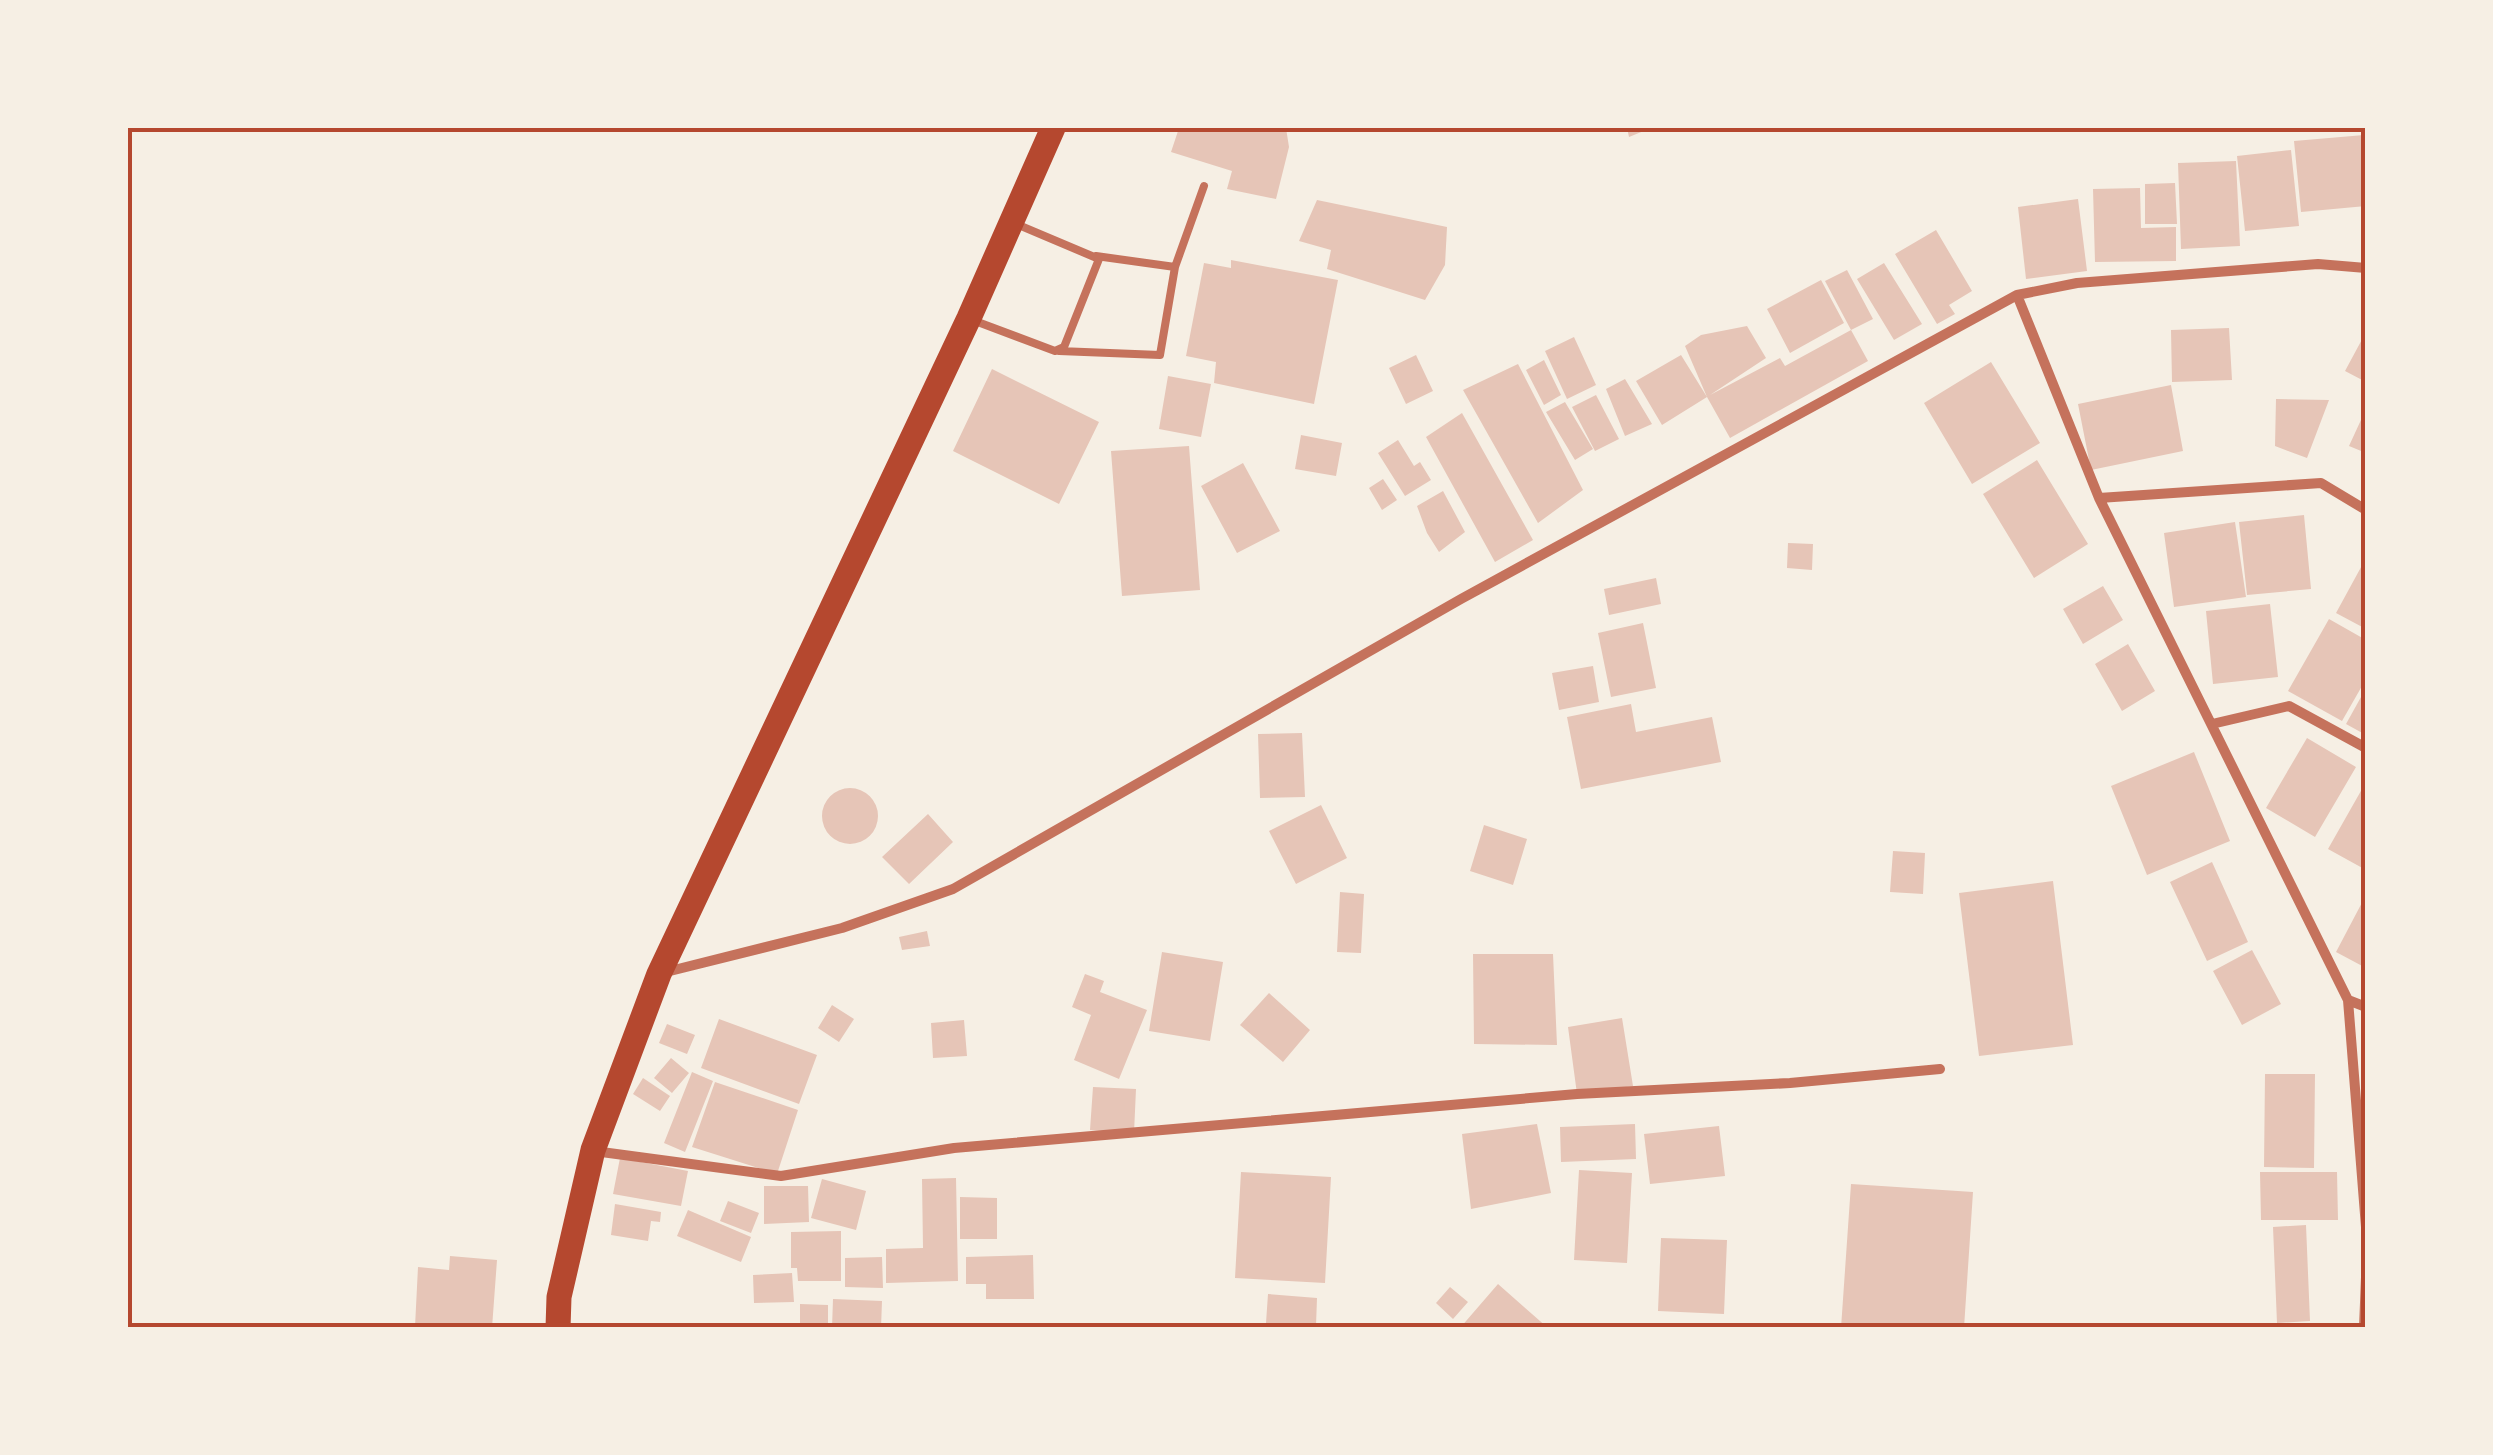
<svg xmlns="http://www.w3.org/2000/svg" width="2493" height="1455" viewBox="0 0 2493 1455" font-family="Montserrat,sans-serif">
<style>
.building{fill:#e6c5b7}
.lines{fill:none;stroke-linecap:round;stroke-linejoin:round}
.service{stroke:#c5725c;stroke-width:8}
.minor{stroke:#c5725c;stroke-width:10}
.primary{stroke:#b5482f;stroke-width:25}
.neatline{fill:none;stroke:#b5482f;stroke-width:4}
</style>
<rect width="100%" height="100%" fill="#f6efe4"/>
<path class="building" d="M1179 128H1286L1289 147 1276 199 1227 189 1232 171 1171 152Z
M1627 128H1651L1629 137Z
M2364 135 2366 206 2301 212 2294 141Z
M2291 150 2299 226 2245 231 2237 156Z
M2236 161 2240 246 2181 249 2178 163Z
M2175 183 2177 224H2145V184Z
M2140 188 2141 228 2176 227V261L2095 262 2093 189Z
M2078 199 2087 271 2026 279 2018 207Z
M1317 200 1447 227 1445 265 1425 300 1327 269 1331 250 1299 241Z
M1936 230 1972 291 1949 305 1955 314 1937 324 1895 254Z
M1231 260 1338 280 1314 404 1214 383 1216 362 1186 356 1204 263 1231 268Z
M1884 263 1922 324 1894 340 1857 279Z
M1847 270 1873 319 1851 330 1825 281Z
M1821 280 1844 323 1790 353 1767 309Z
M1747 326 1766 358 1710 395 1780 358 1785 366 1851 330 1868 361 1730 438 1707 397 1662 425 1636 381 1681 355 1707 397 1685 346 1701 335Z
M2229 328 2232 380 2172 382 2171 330Z
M2366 332V382L2345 371Z
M1574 337 1596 385 1567 399 1545 351Z
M1416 355 1433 391 1406 404 1389 368Z
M1544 360 1561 395 1544 405 1526 370Z
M1991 362 2040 443 1972 484 1924 403Z
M1518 364 1583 490 1538 523 1463 390Z
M992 369 1099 422 1059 504 953 451Z
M1168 376 1211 384 1201 437 1159 429Z
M1625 379 1652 424 1625 436 1606 389Z
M2171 385 2183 451 2091 470 2078 404Z
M1596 395 1619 439 1595 451 1572 407Z
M2276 399 2329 400 2307 458 2275 446Z
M1565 402 1593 449 1575 460 1546 412Z
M2366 409V453L2349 446Z
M1462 413 1533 540 1495 562 1426 437Z
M1301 435 1342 443 1336 476 1295 469Z
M1398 440 1414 466 1420 462 1431 480 1405 496 1378 453Z
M1189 446 1200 590 1122 596 1111 451Z
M2037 460 2088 544 2034 578 1983 494Z
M1243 463 1280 531 1237 553 1201 486Z
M1383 479 1397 500 1382 510 1369 488Z
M1443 491 1465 532 1439 552 1427 533 1417 506Z
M2304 515 2311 589 2247 595 2239 522Z
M2235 522 2246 597 2174 607 2164 533Z
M1788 543 1813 544 1812 570 1787 568Z
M2366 558V629L2336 613Z
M1656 578 1661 604 1609 615 1604 589Z
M2103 586 2123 620 2083 644 2063 609Z
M2270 604 2278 677 2213 684 2206 611Z
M2329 619 2366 640V679L2342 721 2288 691Z
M1643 623 1656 688 1611 697 1598 633Z
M2128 644 2155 691 2122 711 2095 664Z
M1593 666 1599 702 1559 710 1552 673Z
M2366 688V735L2346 724Z
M1631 704 1636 732 1712 717 1721 762 1581 789 1567 717Z
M1302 733 1305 797 1260 798 1258 734Z
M2307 738 2356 767 2315 837 2266 808Z
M2194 752 2230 841 2147 875 2111 786Z
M2366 782V870L2328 849Z
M822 816a28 28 0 1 1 56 0a28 28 0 1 1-56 0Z
M1321 805 1347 858 1296 884 1269 831Z
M928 814 953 842 909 884 882 857Z
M1484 825 1527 839 1513 885 1470 871Z
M1893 851 1925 853 1923 894 1890 892Z
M2212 862 2248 942 2207 961 2170 882Z
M2053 881 2073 1045 1979 1056 1959 893Z
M1340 892 1364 894 1361 953 1337 952Z
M2366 895V968L2336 952Z
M927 931 930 946 902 950 899 937Z
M2252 950 2281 1004 2242 1025 2213 971Z
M1162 952 1223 962 1210 1041 1149 1031Z
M1473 954H1553L1557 1045 1474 1044Z
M1085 974 1104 981 1100 992 1147 1010 1119 1079 1074 1060 1091 1015 1072 1007Z
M1269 993 1310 1030 1283 1062 1240 1025Z
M832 1005 854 1019 839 1042 818 1028Z
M1622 1018 1633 1086 1577 1094 1568 1027Z
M719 1019 817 1055 799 1104 701 1068Z
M964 1020 967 1056 933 1058 931 1023Z
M667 1024 695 1035 687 1054 659 1043Z
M671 1058 689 1073 672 1093 654 1078Z
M692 1072 713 1081 685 1152 664 1143Z
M2265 1074H2315L2314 1168 2264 1167Z
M643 1078 670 1096 660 1111 633 1094Z
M715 1082 798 1110 777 1174 692 1147Z
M1093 1087 1136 1089 1134 1133 1090 1130Z
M1537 1124 1551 1193 1471 1209 1462 1134Z
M1635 1124 1636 1159 1561 1162 1560 1127Z
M1719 1126 1725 1176 1650 1184 1644 1134Z
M620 1158 688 1171 681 1206 613 1194Z
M1579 1170 1632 1173 1627 1263 1574 1260Z
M1241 1172 1331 1177 1325 1283 1235 1278Z
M2260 1172H2337L2338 1220H2261Z
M956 1178 958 1281 886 1283V1249L923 1248 922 1179Z
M822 1179 866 1191 856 1230 811 1218Z
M1851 1184 1973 1192 1964 1328H1841Z
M764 1186H808L809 1222 764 1224Z
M960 1197 997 1198V1239H960Z
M728 1201 759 1213 751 1233 720 1221Z
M615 1204 661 1212 660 1222 651 1221 648 1241 611 1235Z
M688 1210 751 1237 741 1262 677 1236Z
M2306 1225 2310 1321 2277 1323 2273 1227Z
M841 1231V1281H798L797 1268H791V1232Z
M1661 1238 1727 1240 1724 1314 1658 1311Z
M1033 1255 1034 1299H986V1284H966V1257Z
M450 1256 497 1260 492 1328 415 1327 418 1267 449 1270Z
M882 1257 883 1288 845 1287V1258Z
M792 1273 794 1302 754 1303 753 1275Z
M1498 1284 1548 1328H1460Z
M1450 1287 1468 1302 1453 1319 1436 1303Z
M1268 1294 1317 1298 1316 1326 1266 1323Z
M833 1299 882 1301 881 1328H832Z
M800 1304 828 1305V1328H800Z"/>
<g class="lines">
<path class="service" d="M1096 256 1175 267
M975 321 1055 351 1064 347 1099 259 1016 224
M1059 351 1160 355 1175 267 1204 186"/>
<path class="minor" d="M2017 295 2099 498 2348 1000 2366 1227
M2099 498 2321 483 2366 510
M2212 724 2289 706 2366 748
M666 972 842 928 953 889 1461 599 2017 295 2077 283 2318 264 2366 268
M2348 1000 2366 1007
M594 1151 781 1176 954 1148 1577 1094 1790 1083 1940 1069
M2364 1328 2366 1277"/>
<path class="primary" d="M558 1328 559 1297 593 1150 659 974 969 318 1053 128"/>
</g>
<rect width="2493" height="1455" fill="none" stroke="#f6efe4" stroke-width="260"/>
<rect x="130" y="130" width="2233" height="1195" class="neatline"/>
</svg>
